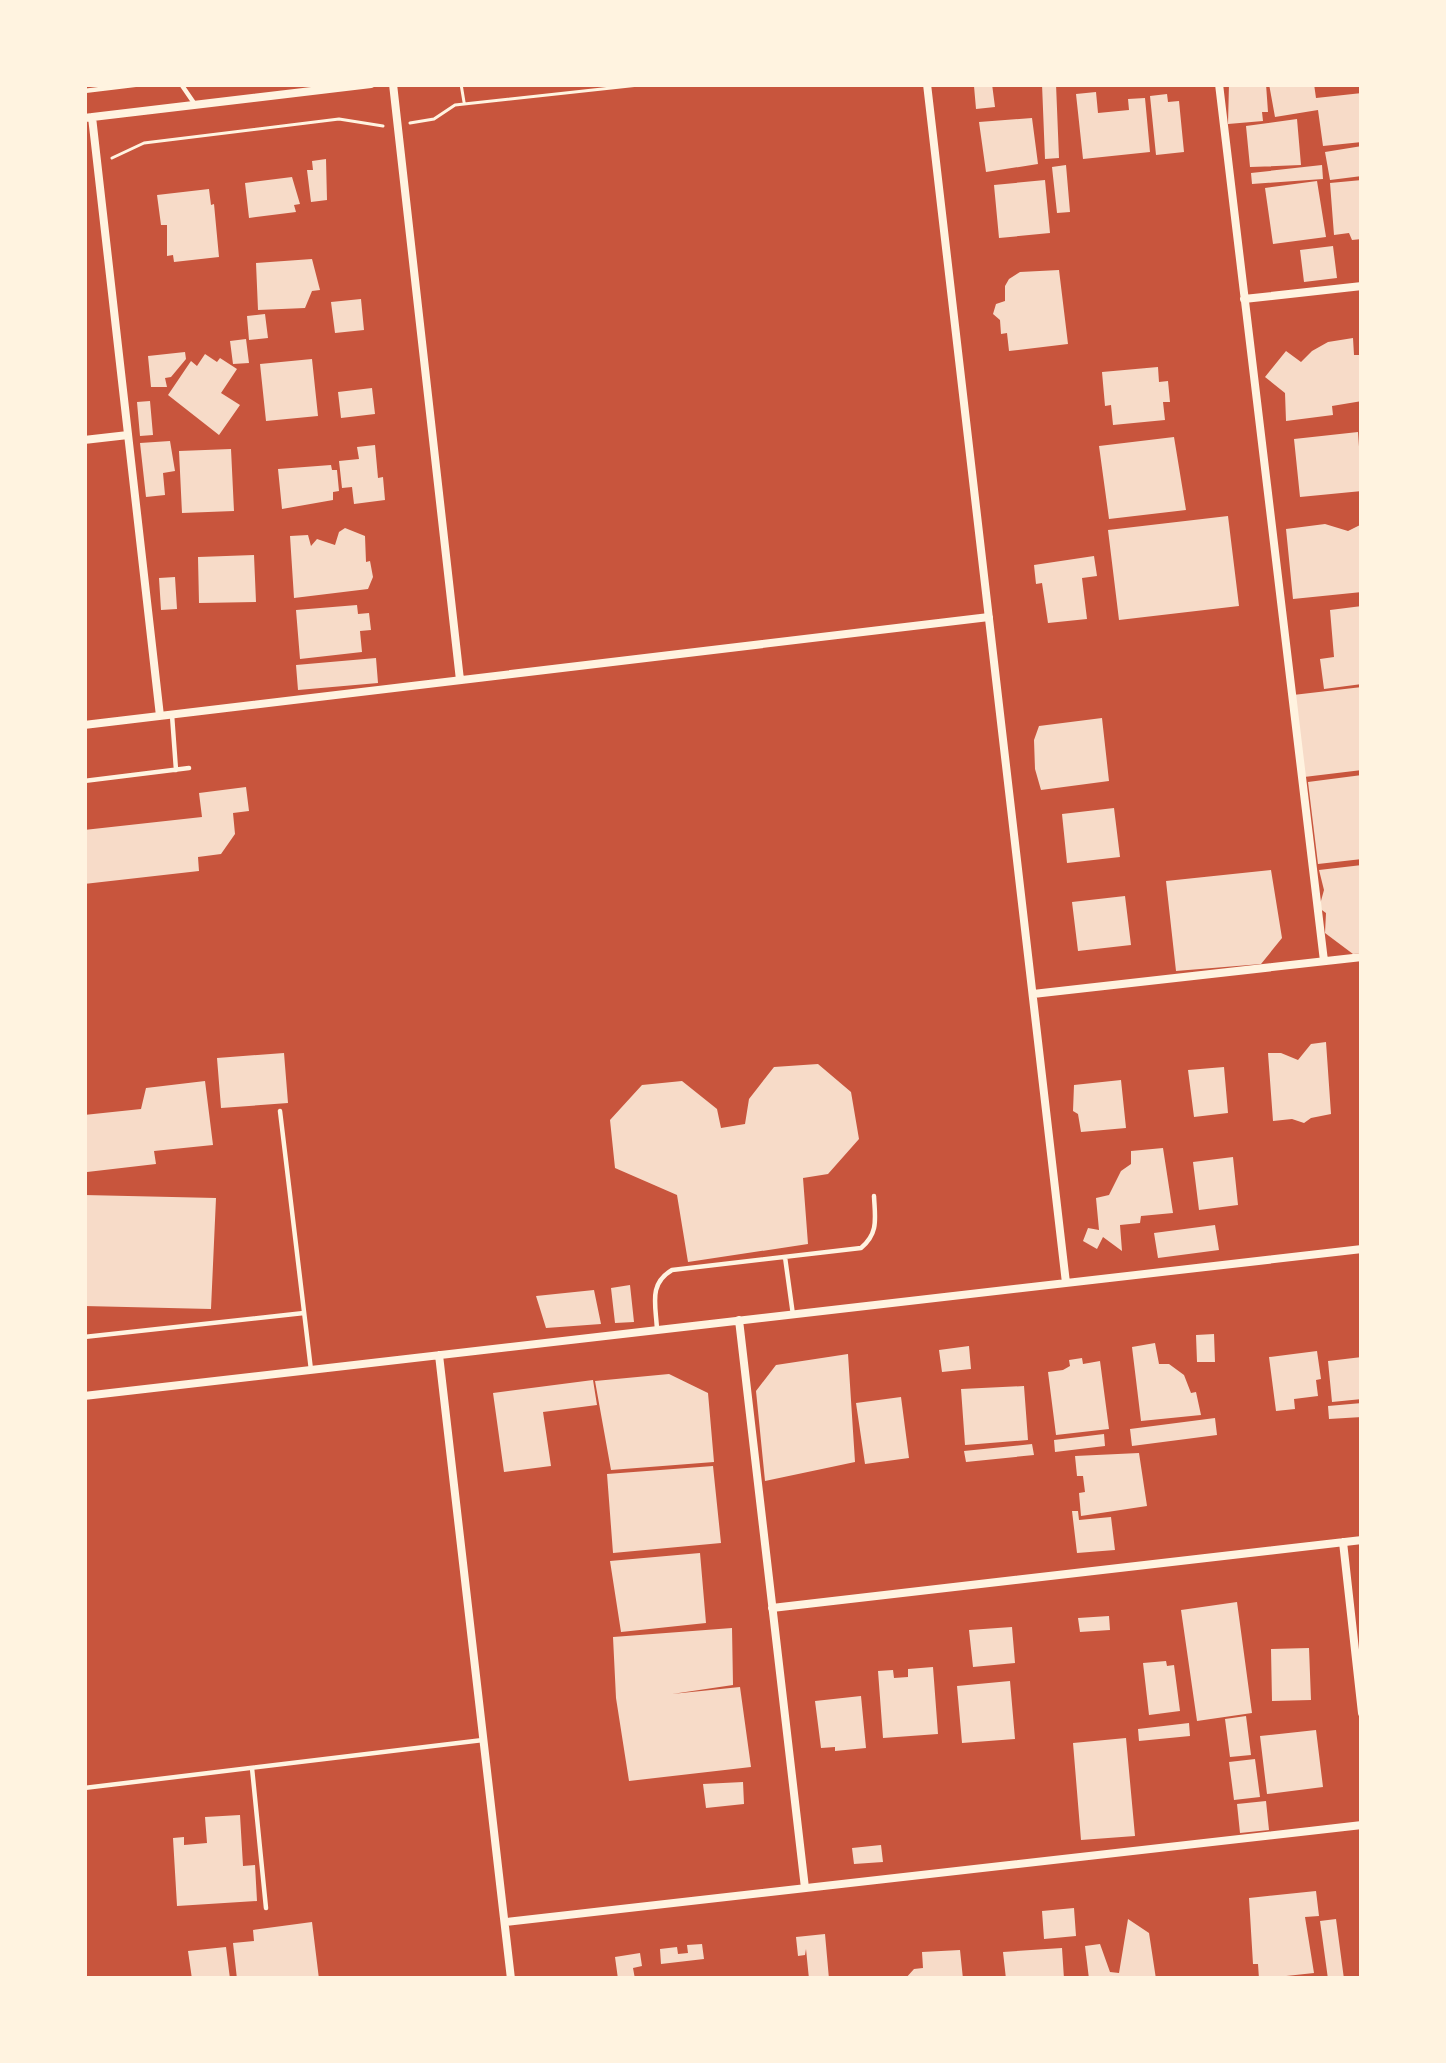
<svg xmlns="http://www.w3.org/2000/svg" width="1446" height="2063" viewBox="0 0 1446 2063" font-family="'Space Grotesk',sans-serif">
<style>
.building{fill:#f7dbc8}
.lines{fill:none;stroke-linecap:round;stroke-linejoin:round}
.path{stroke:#fff3e0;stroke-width:3}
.service{stroke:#fff3e0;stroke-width:4.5}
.minor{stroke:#fff3e0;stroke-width:8}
</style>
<rect width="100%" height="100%" fill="#c8553d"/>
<path class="building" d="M992 84 995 107 976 109 974 86Z
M1042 84H1056L1059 158 1045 159Z
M1229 84H1266L1268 112H1262L1263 121 1228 124Z
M1269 84H1314L1316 98 1362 93V142L1323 146 1318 110 1275 117Z
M1096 92 1098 113 1129 110 1128 99 1145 98 1150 152 1083 159 1076 94Z
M1167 94 1168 102 1179 101 1184 152 1156 155 1150 96Z
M1032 118 1038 164 986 172 979 122Z
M1297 119 1301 165 1250 167 1246 126Z
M1362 146V176L1330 180 1325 152Z
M326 159 327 200 311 202 307 170H313L312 161Z
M1066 165 1070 212 1057 213 1052 167Z
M1322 165 1323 179 1252 184 1251 173Z
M292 177 300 204 294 205 296 212 249 218 245 183Z
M1045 180 1050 233 999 238 994 185Z
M1362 180V239L1352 240 1349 233 1334 235 1330 183Z
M1317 181 1326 237 1273 244 1265 188Z
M209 189 211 205 214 204 219 257 174 262 173 255 167 256V225H161L157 195Z
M1333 246 1337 278 1304 282 1300 250Z
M312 259 320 290 312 291 305 308 258 310 256 263Z
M1059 270 1068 344 1009 351 1007 333 1001 334 1000 320 993 314 996 304 1005 301V286L1009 279 1020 272Z
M361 299 364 330 335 333 331 302Z
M265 314 268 338 249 340 247 316Z
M1353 338 1354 355H1362V401L1332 406 1333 415 1286 421 1285 393 1265 377 1286 351 1301 362 1312 351 1328 342Z
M246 339 249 363 233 364 230 341Z
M185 352 186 359 171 377 165 378 167 387H151L148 356Z
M205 354 217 362 220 358 237 369 221 393 240 405 219 435 168 395 191 361 197 366Z
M312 359 318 416 266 421 260 364Z
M1158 367 1159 382 1168 381 1170 402H1163L1165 420 1113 425 1111 405 1105 406 1102 372Z
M372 388 375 414 341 418 338 392Z
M150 401 153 435 140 436 137 402Z
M1358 432 1362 491 1300 497 1294 439Z
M1174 437 1186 510 1109 519 1099 446Z
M170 441 175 471 163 473 165 495 146 497 140 443Z
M375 445 378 478 383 477 385 500 354 504 352 487 342 488 339 461 359 459 357 447Z
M231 449 234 511 182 513 179 451Z
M331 465 332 470H337L339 491 333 492V500L282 509 278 469Z
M1228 516 1239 606 1119 620 1108 530Z
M1325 524 1348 531 1362 524V592L1293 599 1286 529Z
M345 528 365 536 366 562 370 561 373 577 368 589 294 598 290 536 308 535 311 546 317 539 335 545 339 532Z
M254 555 256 602 199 603 198 557Z
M1094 556 1097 576 1082 578 1087 619 1048 623 1042 583 1036 584 1034 565Z
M175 577 177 609 161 610 159 578Z
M357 605 358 614 369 613 371 630 360 631 362 652 300 659 296 610Z
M1362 606V684L1324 689 1320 659 1334 657 1330 610Z
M376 658 378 683 298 690 296 665Z
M1362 687V770L1304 777 1293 695Z
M1102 718 1109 781 1041 790 1035 769 1034 740 1039 726Z
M1362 775V859L1318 864 1308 782Z
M246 787 249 811 233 813 235 834 221 854 198 857 199 871 84 884V830L202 817 199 793Z
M1114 808 1120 857 1067 863 1062 814Z
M1362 865V953L1353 954 1325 933 1326 913 1319 908 1324 890 1319 870Z
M1271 870 1282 938 1261 964 1176 971 1166 881Z
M1125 896 1131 945 1078 951 1072 902Z
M1326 1042 1331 1114 1311 1118 1304 1123 1292 1119 1273 1121 1268 1053H1281L1298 1060 1311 1044Z
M284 1053 288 1103 221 1108 217 1058Z
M818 1064 851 1092 859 1139 828 1174 803 1178 808 1244 688 1262 677 1195 615 1168 610 1120 642 1085 682 1081 717 1109 721 1128 745 1124 749 1099 774 1067Z
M1224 1067 1228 1113 1194 1117 1188 1070Z
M1121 1080 1126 1128 1081 1132 1078 1114 1073 1111 1074 1085Z
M205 1081 213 1145 154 1151 156 1164 87 1172 84 1115 141 1109 146 1088Z
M1163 1148 1173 1213 1141 1216 1140 1223 1120 1225 1122 1251 1103 1237 1097 1249 1083 1241 1088 1228 1099 1230 1096 1198 1109 1195 1121 1171 1131 1164V1151Z
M1233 1157 1238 1205 1199 1210 1193 1162Z
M84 1195 216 1198 211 1309 84 1306Z
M1215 1225 1219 1250 1158 1258 1154 1233Z
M630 1285 634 1322 615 1323 611 1288Z
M594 1290 601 1324 546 1328 536 1296Z
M1214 1334 1215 1362H1197L1196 1335Z
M1155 1343 1159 1364H1169L1184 1375 1191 1393 1196 1392 1201 1415 1141 1421 1132 1347Z
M969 1346 971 1369 942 1372 939 1350Z
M1317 1351 1321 1379 1316 1380 1318 1396 1294 1399 1295 1409 1276 1411 1269 1357Z
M848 1354 855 1462 765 1481 756 1391 776 1365Z
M1362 1357V1399L1332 1402 1328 1361Z
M1082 1358 1083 1364 1100 1361 1109 1429 1056 1435 1048 1372 1063 1370 1070 1366 1069 1360Z
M669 1374 708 1393 714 1462 611 1470 595 1381Z
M593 1380 597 1405 543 1412 551 1466 504 1472 493 1393Z
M1024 1386 1028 1440 965 1445 961 1389Z
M901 1397 909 1458 865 1464 856 1403Z
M1362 1403V1417L1329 1419 1328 1406Z
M1215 1418 1217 1435 1132 1446 1130 1429Z
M1104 1434 1105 1446 1055 1452 1054 1440Z
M1032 1444 1034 1455 966 1462 964 1451Z
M1139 1453 1147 1506 1081 1516 1079 1493 1085 1492 1083 1476H1077L1075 1456Z
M713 1466 721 1543 613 1553 607 1474Z
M1072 1511H1078L1079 1520 1111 1517 1115 1550 1077 1553Z
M700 1553 706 1623 621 1632 610 1561Z
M1237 1602 1252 1713 1197 1721 1181 1610Z
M1109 1616 1110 1630 1080 1632 1078 1618Z
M1012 1627 1015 1663 973 1667 969 1630Z
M732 1628 733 1685 672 1694 740 1687 751 1767 629 1781 616 1698 613 1637Z
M1309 1648 1311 1700 1272 1701 1271 1649Z
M1166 1661 1167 1666 1174 1665 1180 1711 1149 1715 1143 1663Z
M933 1667 938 1734 883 1738 878 1671 893 1670 894 1678 908 1677V1669Z
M1010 1681 1015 1739 962 1743 957 1686Z
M861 1696 866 1748 835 1751V1747L821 1748 815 1701Z
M1246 1716 1251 1755 1230 1757 1225 1719Z
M1189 1723 1190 1736 1139 1741 1138 1729Z
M1316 1730 1323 1787 1267 1794 1260 1736Z
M1126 1738 1135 1836 1081 1840 1073 1743Z
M1255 1759 1260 1797 1234 1800 1229 1762Z
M743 1782 744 1804 706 1808 703 1784Z
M1266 1801 1269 1830 1240 1833 1237 1804Z
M240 1815 243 1866 255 1865 257 1901 177 1906 173 1838 184 1837V1845L207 1843 205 1817Z
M881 1845 883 1862 854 1864 852 1848Z
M1316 1891 1319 1916 1305 1917 1314 1973 1259 1979 1258 1964H1253L1249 1898Z
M1074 1908 1076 1936 1044 1939 1042 1911Z
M1128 1919 1149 1933 1156 1979H1089L1085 1946 1100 1944 1110 1972 1119 1973Z
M1336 1919 1344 1979H1328L1320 1921Z
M312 1922 319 1979H237L233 1943 254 1941 253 1930Z
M825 1934 829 1979H809L806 1949 805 1955 798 1956 796 1937Z
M702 1944 704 1959 661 1964 660 1949 677 1947 678 1954 688 1953 687 1945Z
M226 1947 230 1979H192L188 1951Z
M1062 1948 1064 1979H1006L1003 1952Z
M960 1950 963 1979H905L914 1969 923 1968 922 1952Z
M640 1953 642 1966 633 1968 635 1979H618L615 1957Z"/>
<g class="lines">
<path class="path" d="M461 84 464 102
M410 123 434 119 455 105 648 84
M112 158 144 143 339 119 383 126"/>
<path class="service" d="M181 84 194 103
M84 91 142 84
M172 715 176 770
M84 781 189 768
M280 1111 311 1370
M785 1257 793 1315
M657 1330C656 1305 648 1284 672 1270L861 1248C879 1233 875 1218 874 1196
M84 1337 304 1313
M252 1768 266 1908
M84 1788 483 1740"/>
<path class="minor" d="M393 84 460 680
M927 84 1066 1283
M1219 84 1324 961
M92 117 160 716
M84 118 371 84
M1244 299 1362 286
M84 440 128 435
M84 725 989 617
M1033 994 1362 957
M739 1320 805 1888
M439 1355 511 1979
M84 1396 1362 1249
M1343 1542 1362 1713
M772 1608 1362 1540
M505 1922 1362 1825"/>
</g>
<rect width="1446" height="2063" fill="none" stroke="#fff3e0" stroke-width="174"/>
</svg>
